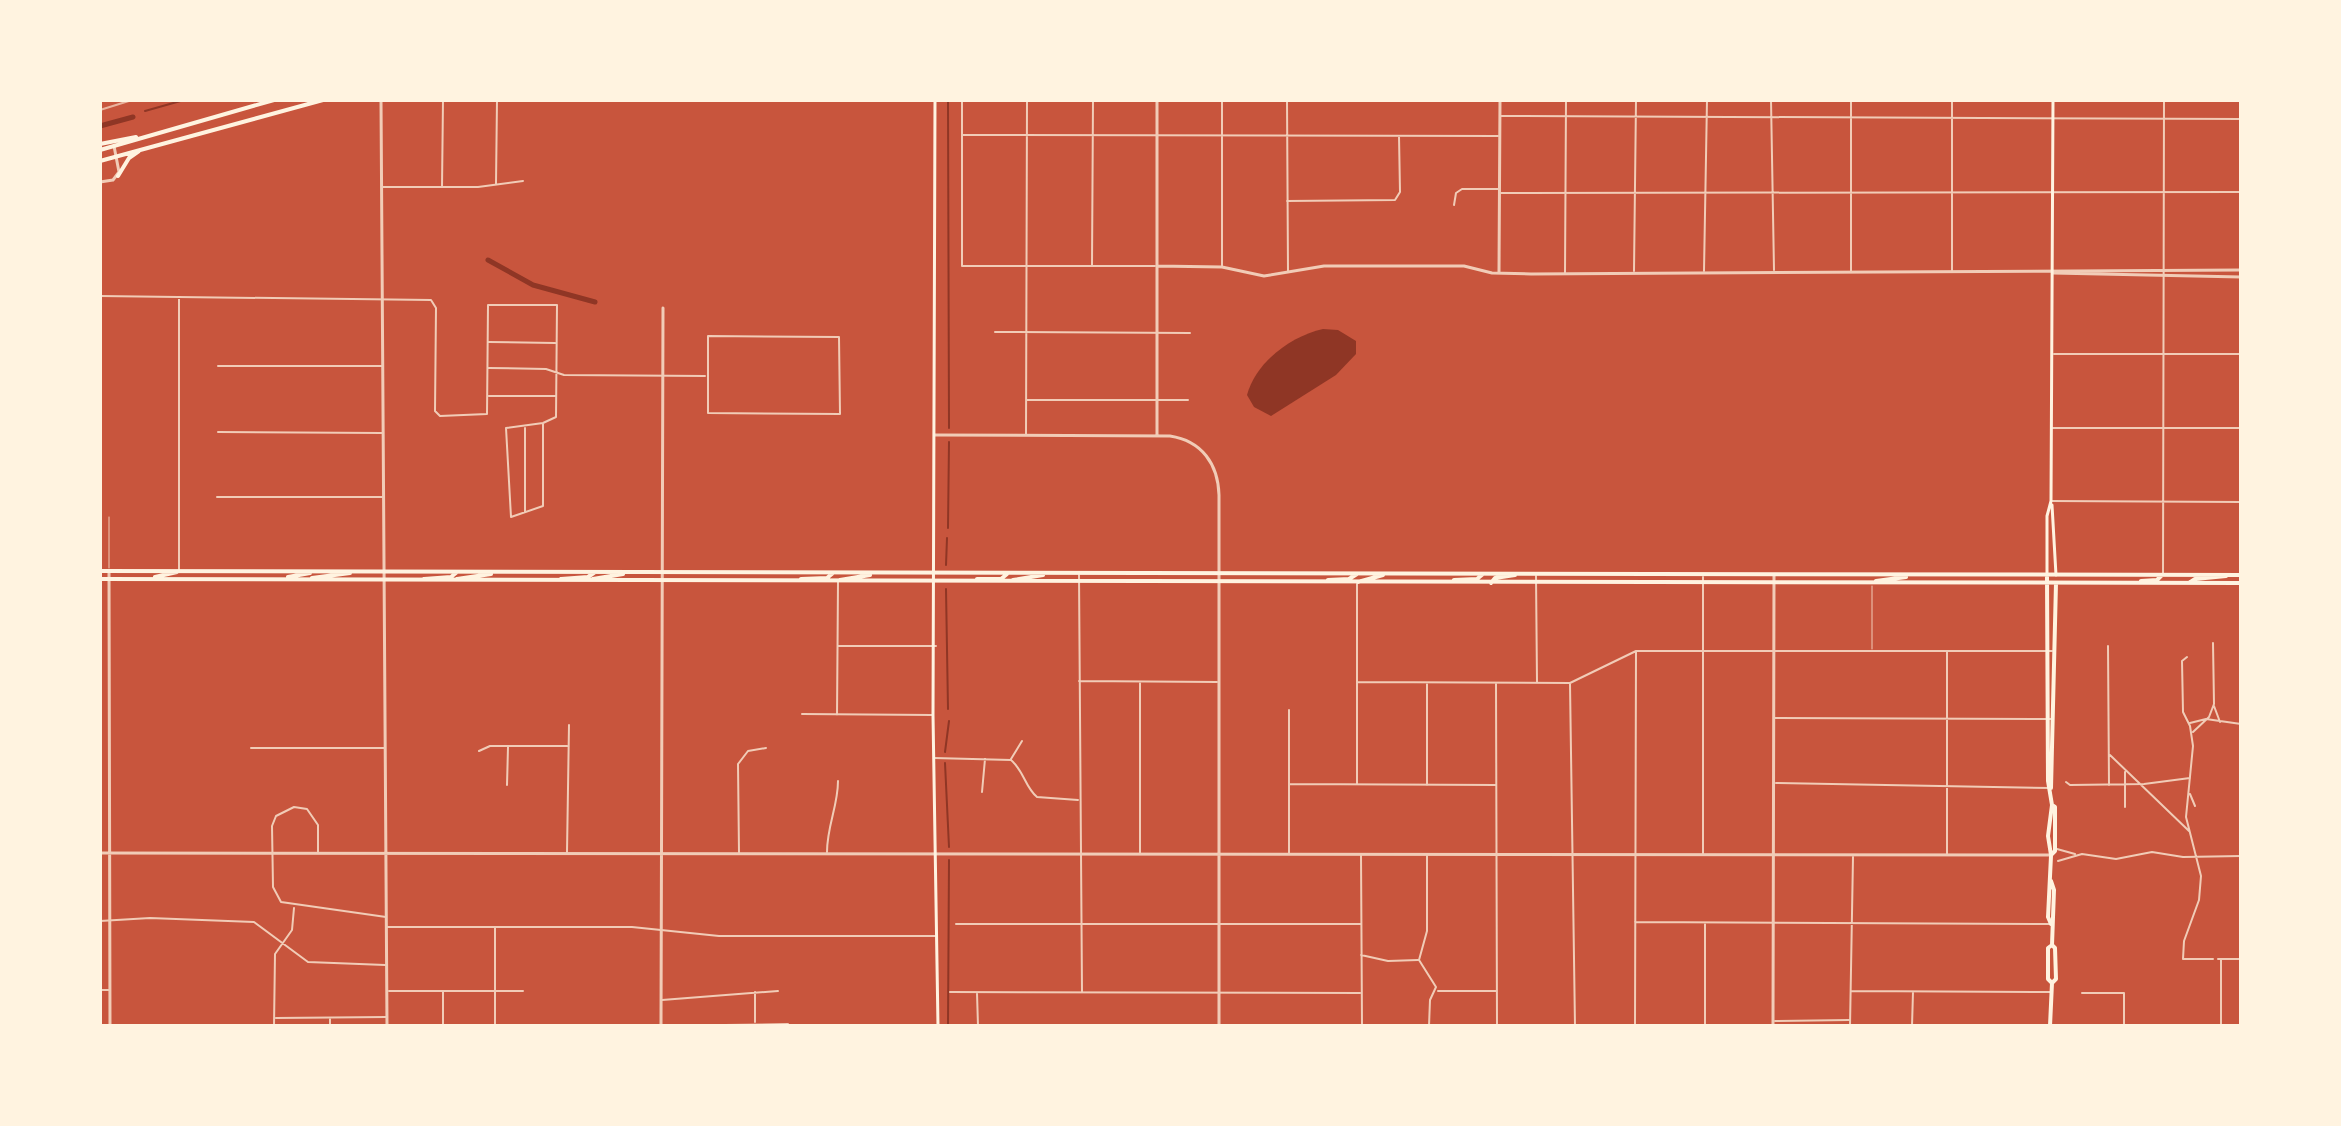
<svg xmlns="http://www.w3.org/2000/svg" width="2341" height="1126" viewBox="0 0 2341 1126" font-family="Karla,sans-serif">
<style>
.water{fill:#8f3625}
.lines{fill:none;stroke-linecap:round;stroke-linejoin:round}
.stream{stroke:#8f3625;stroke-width:2}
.canal{stroke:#8f3625;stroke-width:5}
.service{stroke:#f1ccb7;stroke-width:1}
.pedestrian{stroke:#f1ccb7;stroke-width:2}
.minor{stroke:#f1ccb7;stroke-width:2}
.tertiary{stroke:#f1ccb7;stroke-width:3}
.secondary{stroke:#fff3e0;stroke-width:3}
.primary{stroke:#fff3e0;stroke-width:4}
.rail{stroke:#e9b49f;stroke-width:2}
</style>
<rect width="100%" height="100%" fill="#c8553d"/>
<path class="water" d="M1323 329 1338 330 1356 341V354L1336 375 1271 416 1254 407 1247 395C1256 362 1291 336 1323 329Z"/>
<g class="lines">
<path class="stream" d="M948 100 949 428
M145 111 184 100
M948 528 949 442
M946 565 947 538
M946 589 948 709
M945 752 949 721
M945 763 949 847
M948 1026 949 860"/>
<path class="canal" d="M100 126 133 117
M488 260 533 285 595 302"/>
<path class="service" d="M109 568V517
M1872 649V586"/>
<path class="pedestrian" d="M2108 646 2109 785
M2187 657 2182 661 2183 712 2190 726 2193 746 2186 817 2201 876 2199 900 2184 941 2183 959H2213
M2214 706 2220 722
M2190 723 2206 719 2241 724
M2193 732 2209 717 2214 704 2213 643
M2110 755 2189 831
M2125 772V807
M2066 782 2070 785 2144 784 2190 778
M2190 794 2195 806
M2057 849 2075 854
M2058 861 2082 854 2116 859 2152 852 2183 857 2241 856
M2218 959H2241
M2082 993H2124V1026
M2221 1026V959"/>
<path class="minor" d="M962 100V266H1155
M1222 100V267
M1287 100 1288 271
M1771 100 1774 270
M1501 116 2241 119
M962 135 1498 136
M496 183 497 100
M383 187H478L523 181
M442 187 443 100
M1501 193 2241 192
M1287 201 1395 200 1400 192 1399 136
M1454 205 1456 193 1462 189H1498
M1092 266 1093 100
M1634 271 1636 100
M1704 271 1707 100
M1851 271V100
M1952 271V100
M1565 274 1566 100
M100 296 431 300 436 308 435 411 440 416 487 414 488 305H557L556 417 543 423 506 428 511 517 543 506V423
M179 297V571
M995 332 1190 333
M708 336 839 337 840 414 708 413Z
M489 342 555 343
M2054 354H2241
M218 366H382
M489 368 546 369 564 375 705 376
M489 396H555
M1026 400H1188
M2052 428H2241
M218 432 382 433
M1026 435 1027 100
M217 497H382
M2051 501 2241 502
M525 512V428
M1079 575 1082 992
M2163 575 2164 100
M1536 576 1537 682
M839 646H936
M1947 652V854
M1079 681 1217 682
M1140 682V853
M1357 682 1570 683 1636 651H2052
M1496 684 1497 1026
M1570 684 1575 1026
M1289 710V853
M802 714 932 715
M837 715 838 582
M1775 718 2053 719
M251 748H385
M479 751 490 746H567
M934 758 1011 760C1024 771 1025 787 1037 797L1078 800
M1011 759 1022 741
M1776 783 2050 788
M1289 784 1495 785
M1357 784V584
M507 785 508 747
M1427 785V683
M982 792 985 759
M318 852V825L307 809 294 807 276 816 272 826 273 887 281 902 386 917
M567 852 569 725
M827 852C827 826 838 806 838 781
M739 853 738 764 748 751 766 748
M1703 854V577
M1361 855 1362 1026
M1427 856V931L1419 960 1436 987 1430 1000 1429 1026
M100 921 150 918 254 922 308 962 385 965
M1635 922 2050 924
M956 924H1360
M1705 924V1026
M387 927H632L719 936H936
M495 928V1026
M1361 955 1388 961 1418 960
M100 990H109
M389 991H523
M1438 991H1496
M1851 991 2050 992
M443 992V1026
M950 992 1360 993
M977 993 978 1026
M662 1000 778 991
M276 1018 386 1017
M330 1019V1026
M1775 1021 1849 1020
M755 1022V992
M725 1025 788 1024
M274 1026 275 954 292 930 294 908
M840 1026 937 1025
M1635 1026 1636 652
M1850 1026 1853 857
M1912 1026 1913 992"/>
<path class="tertiary" d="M381 100 387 1026
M100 182 113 180 119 172 114 146
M1157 266 1222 267 1264 276 1324 266H1464L1492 273 1531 274 2241 270
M1499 272 1500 100
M2053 273 2241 277
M935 435 1170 436C1202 441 1218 464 1219 495V1026
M1157 435V100
M109 571 110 1026
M100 853 2051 855
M661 1026 663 308
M1773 1026 1774 575"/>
<path class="secondary" d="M935 100 933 715 938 1026
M2052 505 2056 575
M2047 575V516L2051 501 2053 100"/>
<path class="primary" d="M100 144 136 137
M100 150 274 100
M100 161 323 100
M118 176 129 158 139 151
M100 571 2241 575
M2047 575 2048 781 2052 805 2055 807V851L2051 855 2048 836 2052 805
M155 577 177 572
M288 577 310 573
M312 578 350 573
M100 579 2241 583
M424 579 451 577 457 572
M457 579 491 574
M561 579 588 577 595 572
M593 579 623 574
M801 579 827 578 833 573
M977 579H1001L1007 574
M840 580 870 575
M1013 580 1043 575
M1328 580 1349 579 1357 574
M1454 580 1477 579 1483 574
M1876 581 1906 577
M2141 581 2157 580 2162 575
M1358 582 1383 575
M1491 583 1495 578 1515 575
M2189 583 2195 579 2226 576
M2051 788 2056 583
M2051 856 2048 917 2051 924
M2051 881 2054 890 2052 945 2055 948 2056 979 2052 983 2048 979V948L2052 945
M2050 1026 2052 983"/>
<path class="rail" d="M100 110 132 100"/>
</g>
<rect width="2341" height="1126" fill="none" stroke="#fff3e0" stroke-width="204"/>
</svg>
